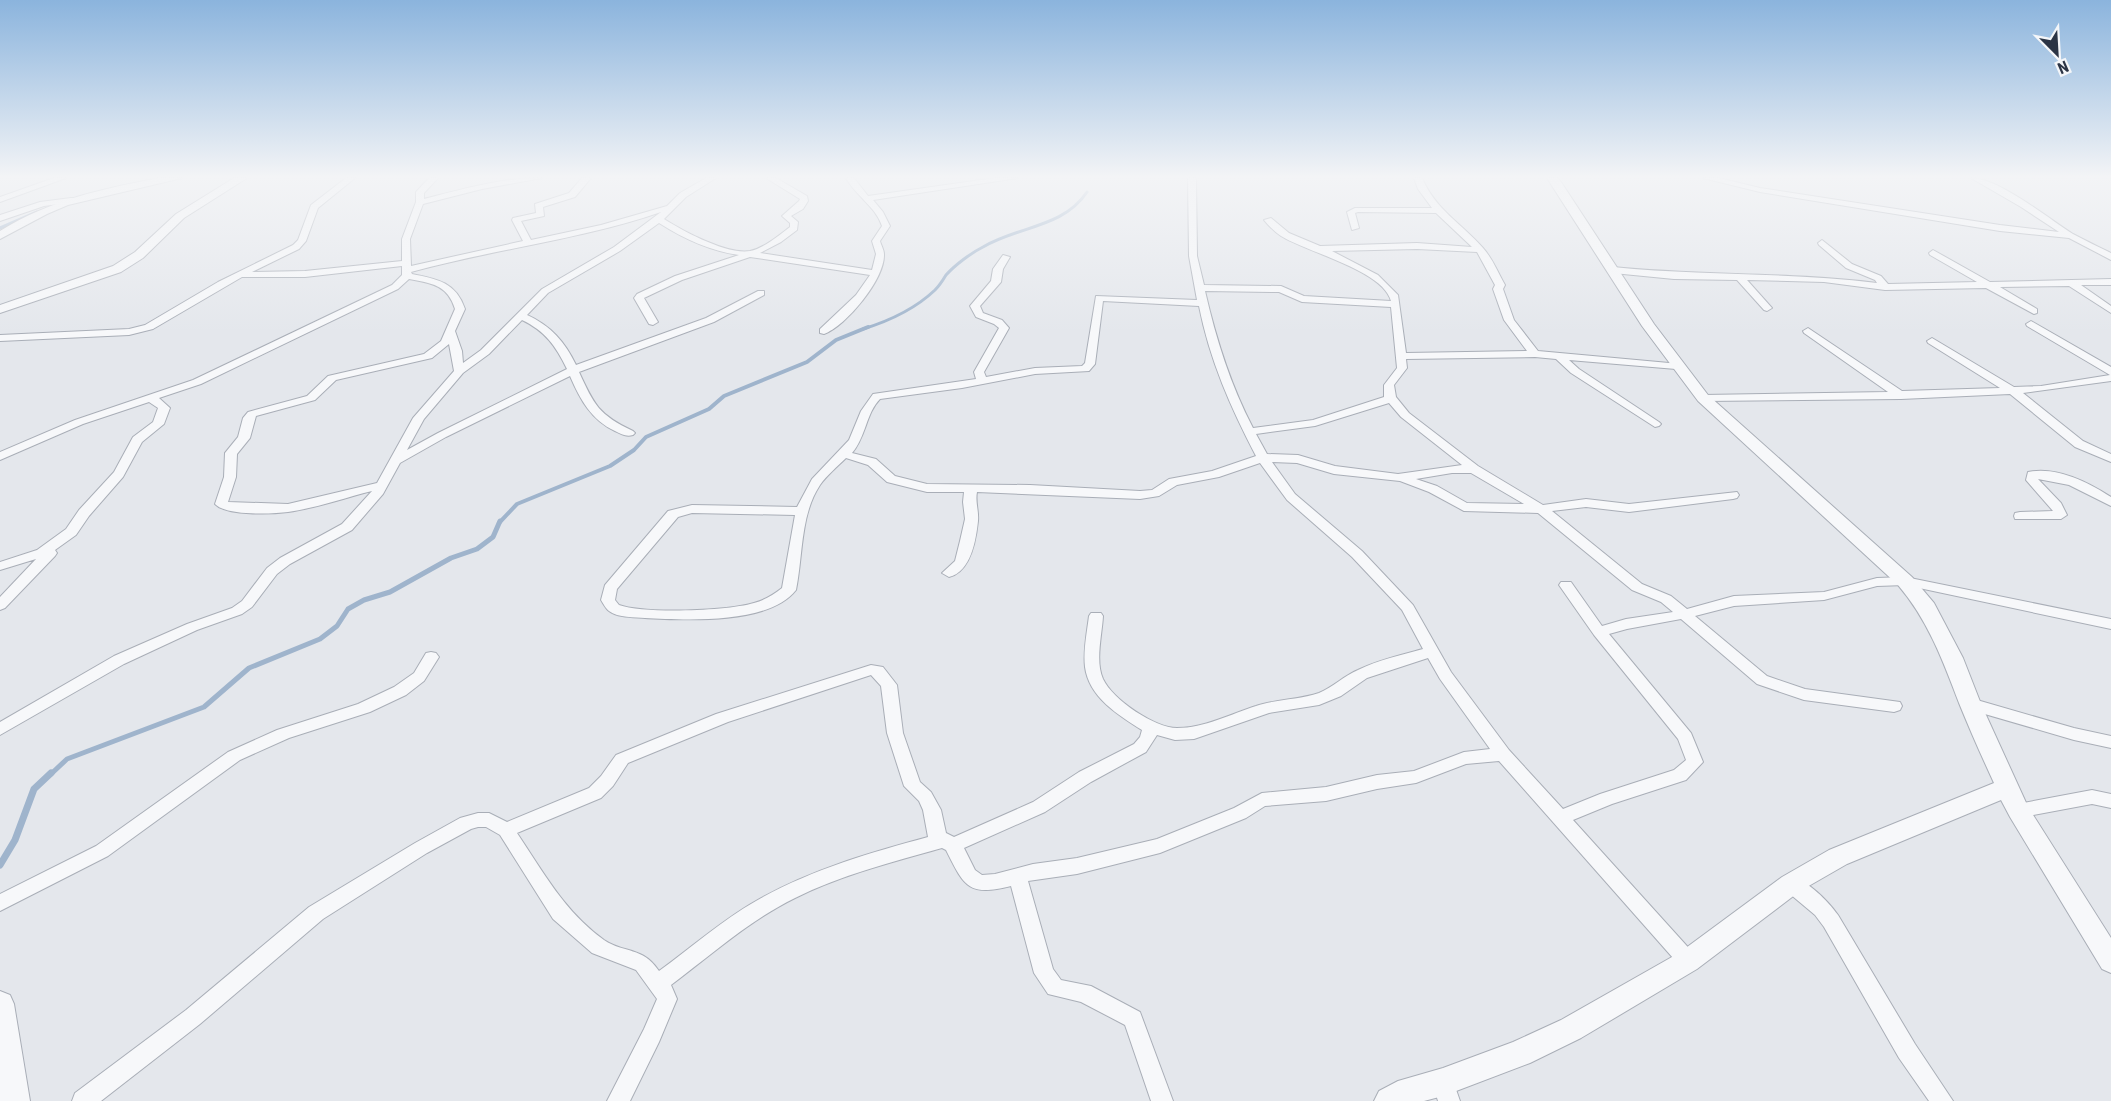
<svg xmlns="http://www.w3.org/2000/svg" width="2111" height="1101" viewBox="0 0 2111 1101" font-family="'Roboto Condensed',sans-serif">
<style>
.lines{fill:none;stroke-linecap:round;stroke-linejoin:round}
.stream-far3{stroke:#9fb4cc;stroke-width:3}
.stream-far2{stroke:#9fb4cc;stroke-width:4}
.stream-far1{stroke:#9fb4cc;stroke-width:5}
.stream{stroke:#9fb4cc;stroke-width:7}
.minor-casing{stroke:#a9aeb7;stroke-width:2}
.tertiary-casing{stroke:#a9aeb7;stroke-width:2}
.minor{fill:#f7f8fa;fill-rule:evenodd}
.tertiary{fill:#f7f8fa;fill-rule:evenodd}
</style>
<rect width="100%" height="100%" fill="#e4e7ec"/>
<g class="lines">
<path class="stream-far3" d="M0 228 37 212
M863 329C889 321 915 309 935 290 940 285 943 280 946 275 955 265 971 253 983 247 1018 226 1063 228 1087 192"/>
<path class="stream-far2" d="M499 523 517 504 610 466 634 450 646 437 709 409 724 396 807 362 836 340 868 327"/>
<path class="stream-far1" d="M50 775 67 759 204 707 249 668 320 639 337 626 348 609 364 600 390 592 451 558 477 549 493 537 500 521"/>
<path class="stream" d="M0 865 15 840 34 789 51 773"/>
<defs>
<path id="minor" d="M54 178H66L0 202V197Z
M346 178H355L318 208 306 241 299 249 252 272 305 271 402 261V239L416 202V192L429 178H438L424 193V199C463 189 501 178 542 178L482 189 423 204 410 239 411 266 523 241 512 220 513 218 536 213 535 204 569 193 582 178H591L575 197 543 207 544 216 521 221 531 240 601 225 667 206 680 193 706 178H716L686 197 664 219C683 231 727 255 750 251 764 248 778 236 790 227V223L782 216 799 201 800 199 766 178H776L807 196 808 201 803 209 791 216 798 222 797 230 781 242 760 253 872 270 876 254 872 241 882 226C876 207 856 196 846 178H854L868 196 995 178H1018L873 200 883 212 890 226 880 241C881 245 884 250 884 254 885 279 846 326 824 334L820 333V329L856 295 870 275 750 257 682 280 644 298 658 322 653 325 649 324 634 298 637 294 675 276 739 255C710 251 684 239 659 223L620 251 548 293 527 315C551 326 565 342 576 365L706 318 758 291H764V295L714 322 579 372C594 405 599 415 633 431L635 433 633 435C626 437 621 434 615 431 591 420 580 399 570 376L446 437 400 463 383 494 352 530 290 564 277 574 252 607 242 614 197 630 124 664 0 735V722L114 656 187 624 232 608 242 601 267 568 280 558 342 524 372 491C344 498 316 508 288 512 272 514 226 516 215 504L224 477 225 453 238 437 243 418 248 412 307 396 328 376 424 354 441 341 455 309C448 285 431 283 409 279L398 289 201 384 159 398 170 408 164 424 142 442 123 477 89 516 76 535 55 550 57 553 55 556 5 608 0 610V597L36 559 0 570V562L37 550 66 529 79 510 114 472 133 437 153 422 158 408 149 402 83 424 0 460V452L75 420 193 380 392 285 402 275V266L305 277H242L153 329 129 335 0 341V335L129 329 145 325 218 282 293 245 298 240 311 205ZM661 212 614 247 542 289 481 350 463 363 462 351 455 331 465 309C456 282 437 279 412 274L411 272C494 249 580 240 661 212ZM522 320C545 331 556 346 567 369L438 433 407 450 424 419 463 373 489 354ZM449 344 454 371 413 418 377 483 288 504 228 502 236 477 237 454 250 438 256 416 315 400 336 380 432 358Z
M1188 178H1196L1197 256 1204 285 1281 286 1304 296 1391 301C1383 270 1306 252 1281 236 1275 232 1269 226 1264 220L1271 218 1289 233 1320 246 1417 243 1472 247 1436 213 1358 212 1355 213 1359 228 1352 230 1347 212 1355 208H1432L1418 189 1414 178H1422C1435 209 1462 224 1483 248 1493 259 1498 273 1505 285L1503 289 1514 320 1538 351 1680 364 1681 366 1676 369 1569 360 1579 369 1659 422 1661 424 1659 426 1655 427 1571 373 1556 359 1535 357 1406 359 1407 368 1394 385 1396 397 1409 413 1478 466 1543 505 1586 499 1629 504 1737 492 1739 495 1737 498 1733 499 1629 512 1586 507 1552 511 1642 584 1671 596 1687 609 1734 596 1824 592 1877 578 1905 577 2111 619V629L1905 585 1877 586 1824 600 1734 606 1695 616 1767 676 1805 689 1900 702 1902 706 1900 710 1894 712 1804 700 1757 684 1681 619 1627 629 1609 634 1691 733 1703 762 1686 780 1612 804 1573 820 1695 955 1698 961 1695 967 1688 970 1681 967 1499 761 1466 764 1416 783 1377 789 1326 801 1265 806 1246 818 1160 853 1077 874 1028 881 1053 969 1061 980 1091 986 1140 1012 1173 1101H1151L1125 1025 1081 1002 1048 994 1034 973 1011 886C968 897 964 886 946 850L942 848C892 862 841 875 795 898 750 920 711 955 671 985L677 999 659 1042 630 1101H607L644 1029 657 999 636 970 592 953 553 919 500 835 486 827H478L471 829 427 853 323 919 200 1024 101 1101H72L75 1093 186 1010 309 907 415 843 460 818 478 813H489L507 822 589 788 601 776 616 755 716 714 871 665 883 667 897 685 903 733 920 782 931 792 941 810 946 833 954 837 1033 802 1079 772 1134 744 1140 737 1142 730C1118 715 1089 697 1085 667 1083 651 1087 632 1089 616L1091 613H1101L1103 616C1102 635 1095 661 1103 679 1113 700 1155 728 1177 728 1204 728 1231 714 1256 706 1276 699 1299 700 1319 693 1333 687 1344 676 1358 670 1378 660 1401 655 1423 649L1402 610 1352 557 1287 500 1260 463 1219 477 1177 485 1159 496 1140 499 977 492C975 502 979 511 978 521 976 540 971 572 949 577L942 573 955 561 960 541 965 519 963 502 964 492H927L887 482 868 465 846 458C837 467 827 475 820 485 800 515 803 556 796 590 769 625 685 620 645 618 635 617 618 618 609 611 606 609 603 603 601 600L605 585 668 511 692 505 797 507 812 479 849 440 861 411 873 394 976 379 974 372 999 328 994 324 976 317 970 306 991 281 993 269 1003 255 1010 257 1003 269 1001 282 980 306 983 313 1002 320 1009 328 984 372 986 377 1035 368 1082 366 1085 363 1096 296 1197 300 1189 256ZM1417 249 1477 252 1495 285 1493 289 1504 320 1527 351 1406 353 1398 295 1378 275 1332 251ZM1205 291 1279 292 1302 302 1391 307 1397 368 1384 385V397L1313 420 1253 428C1230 384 1216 339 1205 291ZM1103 301 1199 306C1210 361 1231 408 1256 456L1212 471 1169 479 1152 490 1140 491 1030 485 927 484 895 476 876 459 852 453C866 437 866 413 880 399L962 388 1035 374 1089 371 1095 364ZM1389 403 1401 417 1462 465 1398 474 1335 466 1298 455 1267 454 1256 434 1315 426ZM1272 462 1297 463 1334 474 1400 481 1429 492 1464 511 1538 513 1632 590 1661 602 1673 612 1626 619 1602 626 1571 582H1561L1559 585 1594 635 1678 739 1686 760 1674 770 1600 794 1563 809 1509 750 1451 672 1413 605 1362 551 1295 494ZM1452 473H1471L1524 504 1467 503 1437 486 1416 479ZM692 513 795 515 782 588C773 595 765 600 754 603 727 611 644 614 619 605L615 600 617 589 678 517ZM1428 658 1440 679 1490 749 1464 752 1414 771 1377 775 1326 787 1262 793 1234 808 1157 839 1077 858 1033 864 995 874 982 875 975 870 964 848 1045 812 1091 782 1146 752 1157 735 1175 740 1194 739 1269 713 1319 705 1341 696 1367 678ZM871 675 881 686 887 733 904 786 919 801 923 810 928 837C869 853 810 870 756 901 722 920 691 948 659 971 642 946 625 954 604 940 564 911 544 873 517 833L601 798 613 786 628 763 728 722Z
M1703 178H1719L1760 188 2000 225 2059 232 2021 207 1971 178C1999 178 2049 219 2073 234 2086 241 2099 247 2111 253V260L2069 238 2000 231 1760 192Z
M71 198H74V202L44 206 0 221V215L40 202Z
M1822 240 1852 264 1881 276 1888 284 1977 282 1930 255 1929 253 1933 250 1990 282 2111 279V285H2081L2111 306V313L2069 286 2000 287 2037 309V313L2034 314 1986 288 1885 290 1824 282 1747 280 1772 308 1767 311 1764 310 1737 280 1674 279 1613 273 1608 270 1613 267C1701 276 1789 272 1877 283L1875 280 1846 268 1819 245 1818 243Z
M2031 321 2111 367V381L2023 393 2083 441 2111 454V462L2075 447 2010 394 1901 399 1703 401 1697 398 1703 395 1888 392 1804 333 1803 331 1808 328 1902 391 2000 388 1928 343 1927 341 1932 338 2014 387 2041 386 2110 375 2027 326 2026 324Z
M2028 472C2056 466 2088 482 2111 497V506L2069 485 2038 479 2061 503 2067 515 2061 519H2015L2014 516 2015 513 2020 512 2053 511 2026 480Z
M431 652 436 653 439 657 424 681 406 695 370 712 289 738 240 760 108 856 0 911V894L96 846 228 752 277 730 358 704 394 687 414 673 426 653Z
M1970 698 2074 728 2111 736V748L2074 740 1964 708 1962 704 1964 700Z
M2092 790 2111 794V808L2092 804 2018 818 2012 816 2009 811 2012 806 2018 804Z
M1791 876C1809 882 1827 900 1838 915L1915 1044 1953 1101H1929L1899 1058 1824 927 1815 915 1784 889 1782 884 1784 879Z
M1443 1071 1451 1075 1460 1101H1438L1432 1082 1435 1075Z"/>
<path id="tertiary" d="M159 178H182L68 205 47 214 0 239V231C50 200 102 189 159 178Z
M234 178H247L184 218 143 258 121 272 0 313V305L113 266 135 252 176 214Z
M1547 178H1558L1563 185 1654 324 1708 395 1912 577 1934 603 1963 658 1981 704 2028 807 2111 938V973L2102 969 2010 817 2001 800 1847 864 1800 891 1697 969 1581 1038 1530 1063 1443 1096 1424 1101H1374L1379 1091 1398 1081 1443 1068 1513 1042 1561 1020 1679 953 1782 877 1829 850 1994 783C1982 757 1970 730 1959 703 1943 661 1928 620 1898 585L1698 401 1642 326Z
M0 991 10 995 14 1004 30 1101H0Z"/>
</defs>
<use href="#minor" class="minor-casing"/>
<use href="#tertiary" class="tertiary-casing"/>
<use href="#minor" class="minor"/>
<use href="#tertiary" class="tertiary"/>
</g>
<linearGradient id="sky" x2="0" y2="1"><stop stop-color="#8bb4dd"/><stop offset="0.53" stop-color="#f3f4f6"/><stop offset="1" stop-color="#f3f4f6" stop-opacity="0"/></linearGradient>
<rect width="2111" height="333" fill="url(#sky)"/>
<g transform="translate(2057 54) rotate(156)" stroke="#f4f6f9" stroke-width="4.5" paint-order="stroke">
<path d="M0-4.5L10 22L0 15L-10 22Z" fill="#2b3445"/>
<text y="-9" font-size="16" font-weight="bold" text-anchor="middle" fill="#2b3445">N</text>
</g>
</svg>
